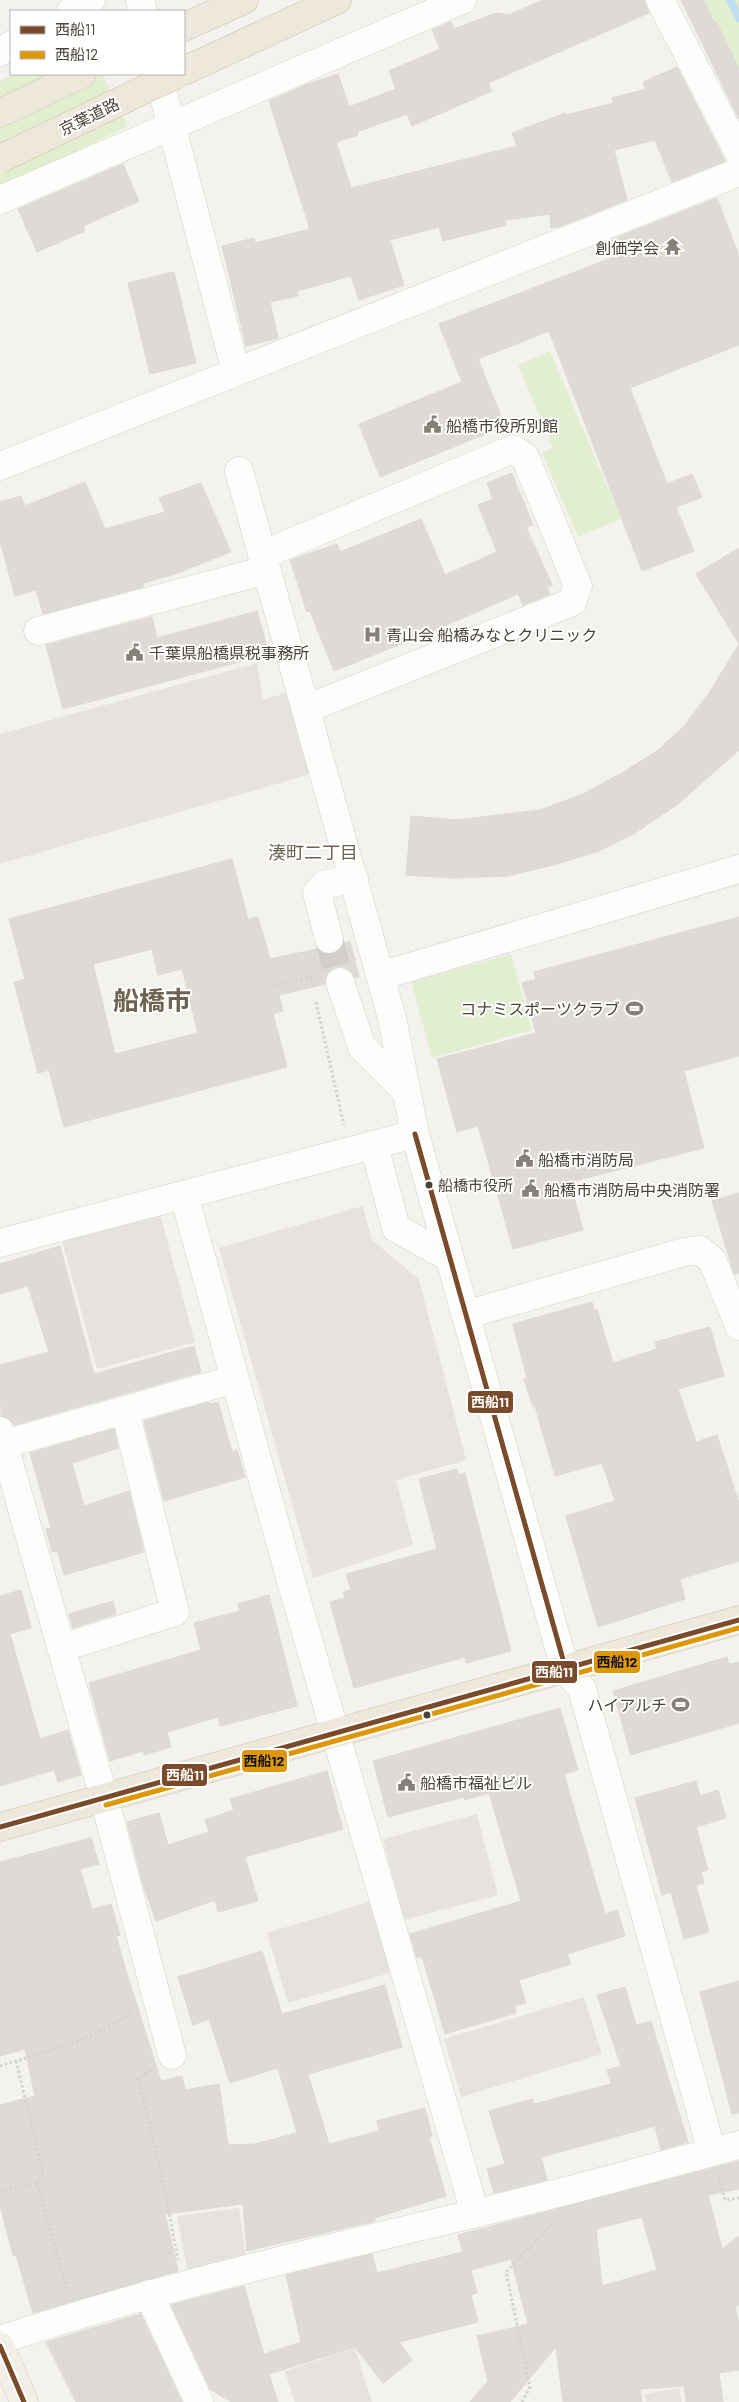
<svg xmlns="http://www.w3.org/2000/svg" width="739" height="2402" viewBox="0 0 739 2402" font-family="Barlow,'Noto Sans JP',sans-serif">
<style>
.green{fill:#e1eecf}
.parking{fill:#e6e3df}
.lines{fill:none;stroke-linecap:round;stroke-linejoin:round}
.stream{stroke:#c0ddf1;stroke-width:8}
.building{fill:#dedbd6;stroke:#dcd9d4;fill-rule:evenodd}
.minor-tunnel{stroke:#d2cfca;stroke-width:28;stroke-dasharray:28 14;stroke-linecap:butt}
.minor-casing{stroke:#d2d0cb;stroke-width:29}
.major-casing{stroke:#d6cebb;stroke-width:29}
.highway-casing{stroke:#ccbfa9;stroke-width:29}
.path{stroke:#d3d2cc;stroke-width:3;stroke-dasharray:2.5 2.5;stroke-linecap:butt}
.minor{stroke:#fdfdfc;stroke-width:28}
.major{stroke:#f2efe6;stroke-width:28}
.highway{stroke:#ede8db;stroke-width:28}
.highway-bridge-casing{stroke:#ccbfa9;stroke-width:29;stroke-linecap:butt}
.highway-bridge{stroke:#ede8db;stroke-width:28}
.bus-1-casing{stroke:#fff;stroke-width:9}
.bus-2-casing{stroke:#fff;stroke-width:9}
.bus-1{stroke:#7a4b2a;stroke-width:5}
.bus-2{stroke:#dd9709;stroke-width:5}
.bus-dot{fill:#4b4439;stroke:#fff;stroke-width:2}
.labels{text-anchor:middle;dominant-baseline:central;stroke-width:4;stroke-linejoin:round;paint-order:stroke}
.bus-label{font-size:15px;fill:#4b4439;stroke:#fff;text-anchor:start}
.street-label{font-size:16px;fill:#4b4439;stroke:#fff}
.poi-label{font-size:16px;fill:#4b4439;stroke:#fff;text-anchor:start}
.neighbourhood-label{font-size:18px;fill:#6e6250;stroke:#fff}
.town-label{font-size:26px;font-weight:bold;fill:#6e6250;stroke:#fff}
.line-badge{stroke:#fff;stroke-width:2}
.badge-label{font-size:14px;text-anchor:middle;font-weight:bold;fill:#fff}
.pale-badge-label{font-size:14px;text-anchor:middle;font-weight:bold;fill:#111}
</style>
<rect width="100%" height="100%" fill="#f4f2ee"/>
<path class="green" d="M689 0H739V116Z
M15 74H102L128 126 0 189V81Z
M550 351 621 519 578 537 542 453 553 448 518 365Z
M511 954 532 1030 432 1058 411 982Z"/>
<path class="parking" d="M257 663 263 700 289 692 314 773 0 864V734Z
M363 1206 372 1240 419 1279 466 1460 396 1480 413 1545 313 1578 219 1248Z
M160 1214 195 1342 97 1369 62 1241Z
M477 1814 498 1895 404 1920 383 1839Z
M372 1901 393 1972 288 2003 267 1933Z
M584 1997 602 2054 461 2097 444 2039Z
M239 2208 246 2259 188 2275 177 2216Z
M355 2348 372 2402H295L285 2371Z
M679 2388 682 2402H646L644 2394Z"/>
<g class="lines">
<path class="stream" d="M730 0 739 18"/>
</g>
<path class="building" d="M543 0H644L649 13 488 83 492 91 412 126 407 114 357 132 358 135 336 142 351 188 517 146 512 133 565 113 566 115 614 103 612 98 646 89 643 82 677 67 725 161 672 182 655 140 614 150 627 200 558 227 551 228 550 214 505 220 506 225 443 241 439 227 390 240 404 285 359 300 351 276 297 291 298 296 270 302 278 338 246 346 222 246 254 238 255 243 310 229 269 101 308 84 338 74 349 107 396 89 389 71 440 49 432 30 451 22 454 29 496 13 509 15Z
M681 0H703L714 23 716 21 739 69V119Z
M123 164 139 201 83 226 85 231 37 252 18 209Z
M717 198 739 256V345L630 388 667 484 692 474 702 497 676 507 694 551 642 571 549 331 478 359 505 426 380 477 359 424 462 382 439 324 614 257 608 241Z
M174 272 196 363 150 374 128 283Z
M512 473 533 525 526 527 552 585 547 587 550 594 523 605 518 594 428 633 334 671 310 611 307 612 290 560 337 544 340 552 421 519 445 575 497 552 478 505 493 499 487 483Z
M85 482 105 529 165 512 159 498 201 483 231 552 172 575 143 583V587L43 614 36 590 15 596 0 541V502L21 496 25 506Z
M739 548V750L678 804 635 833 599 851 553 865 508 876 451 878 406 875 411 816 456 820 540 810 583 794 620 774 657 751 685 725 709 693 739 644 696 574Z
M257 611 269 654 63 709 46 645 152 617 157 638Z
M232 859 248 919 258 917 270 959 317 949 324 954H332L340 950 344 943 350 941 359 977 355 978 351 971 344 967H335L328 972 325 984 279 995 283 1011 273 1014 287 1067 64 1127 49 1070 38 1073 14 982 25 979 9 919ZM152 949 158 975 182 969 198 1033 115 1054 93 964Z
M739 917V1056L684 1071 704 1148 570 1182 583 1230 513 1249 478 1126 457 1132 437 1059 536 1033 522 983 536 979 534 972Z
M739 1193V1273L734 1274 712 1201Z
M60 1246 94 1374 194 1346 201 1372 14 1425 10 1420 1 1416 0 1365 49 1352 28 1286 0 1294V1264Z
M592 1302 594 1310 597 1309 613 1363 657 1349 655 1342 710 1327 724 1376 678 1389 696 1442 717 1435 739 1503V1561L680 1579 685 1599 598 1627 566 1516 615 1501 602 1463 555 1476 535 1406 533 1407 524 1379 527 1378 513 1324Z
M209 1402 210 1404 218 1402 232 1452 237 1450 245 1477 164 1501 144 1421Z
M114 1429 118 1448 72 1463 84 1506 129 1491 144 1552 64 1575 58 1551 52 1552 46 1529 51 1528 30 1453Z
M457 1469 458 1475 465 1473 511 1651 466 1663 465 1657 354 1688 330 1602 345 1598 343 1592 351 1590 346 1574 437 1549 419 1479Z
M21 1590 31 1628 10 1634 40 1739 68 1730 81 1775 58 1782 54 1770 0 1786V1596Z
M269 1595 297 1706 220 1726 218 1717 167 1732 171 1747 144 1755 143 1751 110 1761 89 1683 201 1650 194 1623 240 1611 238 1604Z
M113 1601 116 1614 73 1628 69 1614Z
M727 1657 729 1664 739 1662V1723L631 1755 613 1691Z
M560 1708 578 1770 564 1774 605 1914 617 1910 625 1936 567 1954 571 1964 519 1980 526 2003 514 2006 516 2013 445 2034 422 1956 417 1958 410 1934 521 1901 489 1793 465 1800 464 1797 388 1817 373 1761Z
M327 1771 343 1829 245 1857 258 1901 218 1912 215 1900 156 1921 143 1884 127 1822 159 1813 168 1845 209 1832 205 1820 234 1810 230 1799Z
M696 1781 700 1796 718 1790 726 1818 696 1827 708 1870 701 1872 704 1883 696 1885 709 1932 684 1939 671 1892 662 1895 635 1798Z
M91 1838 99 1864 80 1869 92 1909 111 1904 120 1935 116 1936 127 1974 161 2081 182 2076 185 2090 219 2084 228 2145 255 2144 297 2133 278 2068 230 2083 209 2019 193 2025 178 1977 262 1951 282 2014 385 1985 402 2047 308 2074 329 2144 379 2131 377 2121 425 2108 432 2136 429 2137 446 2196 374 2218 375 2221 247 2251 243 2204 165 2214 178 2271 33 2313 16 2255 13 2256 0 2205V2105L35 2096 25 2049 0 2056V1862Z
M739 1981V2113L732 2114 700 1992Z
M625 1987 636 2025 651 2021 688 2142 661 2150 655 2126 541 2157 547 2180 494 2193 487 2169 505 2164 489 2111 532 2099 534 2104 611 2084 607 2070 621 2066 597 1995Z
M739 2161V2189L708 2195 722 2249 739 2236V2305L735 2306 739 2324V2370L719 2373 723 2402H686L684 2386 640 2389 642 2402H563L556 2347 510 2402H470L488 2381 477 2336 528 2324 511 2259 471 2270 477 2293 471 2295 478 2322 399 2342 412 2360 383 2383 355 2347 269 2374 278 2402H231L210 2389 171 2305 244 2286 264 2354 301 2342 286 2275 372 2254 377 2273 463 2252 458 2235ZM642 2217 657 2270 602 2286 596 2229Z
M141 2314 182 2402H76L46 2342Z"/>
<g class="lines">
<path class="minor-tunnel" d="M329 939 340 982"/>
<defs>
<path id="minor" d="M140 0 143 11
M660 0 739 153
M71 11 91 0
M0 52 11 45
M158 74 236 372
M0 200 462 0
M0 466 739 172
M239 471 392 1018 415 1134 557 1641 566 1670 582 1689 712 2152
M262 555 513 449 525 457 578 586 572 602 306 709
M38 631 266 570
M329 939 317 893 324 885 354 878
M380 976 739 869
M340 982 362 1047 405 1090
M374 1145 396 1228 450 1258
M184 1195 291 1581 475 2213
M0 1243 415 1134
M465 1315 684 1252 700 1250 712 1260 739 1326
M0 1431 104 1798 172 2055
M4 1444 235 1379
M61 1648 175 1612 125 1410
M149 2294 199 2402
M0 2340C178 2281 361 2242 542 2197 608 2181 673 2162 739 2145"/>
<path id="major" d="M0 2346 24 2402"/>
<path id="highway" d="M184 27 244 0
M184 71 337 0
M0 113 82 74
M0 1827 739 1620"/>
</defs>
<use href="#minor" class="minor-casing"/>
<use href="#major" class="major-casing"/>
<use href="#highway" class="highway-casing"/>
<path class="path" d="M276 985 311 977 312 984
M316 1002 344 1125
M16 2061 43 2173 37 2183
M0 2066 66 2046 95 2034 133 2012
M151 2070 138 2078 162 2176 178 2260
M719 2178 725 2200 739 2198
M0 2191 37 2183 68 2292
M522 2402 530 2387 506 2272 552 2225 551 2222"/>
<use href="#minor" class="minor"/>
<use href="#major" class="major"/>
<use href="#highway" class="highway"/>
<defs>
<path id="highway-bridge" d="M0 159 177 74"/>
</defs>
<use href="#highway-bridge" class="highway-bridge-casing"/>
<use href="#highway-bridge" class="highway-bridge"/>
<defs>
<path id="bus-1" d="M415 1134 566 1670
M0 1827 739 1620
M0 2346 24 2402"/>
<path id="bus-2" d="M106 1805 739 1628"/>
</defs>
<use href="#bus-1" class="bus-1-casing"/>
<use href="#bus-2" class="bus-2-casing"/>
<use href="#bus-1" class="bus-1"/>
<use href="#bus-2" class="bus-2"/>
</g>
<defs>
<symbol id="temple-bare" viewBox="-9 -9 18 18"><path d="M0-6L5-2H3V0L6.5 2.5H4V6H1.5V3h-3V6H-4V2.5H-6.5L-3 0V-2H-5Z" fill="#868178" stroke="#fff" stroke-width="2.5" paint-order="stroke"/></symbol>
<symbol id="civic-bare" viewBox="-9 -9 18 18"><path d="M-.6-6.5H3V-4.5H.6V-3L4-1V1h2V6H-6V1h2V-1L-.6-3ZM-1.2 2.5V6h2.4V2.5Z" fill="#868178" stroke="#fff" stroke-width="2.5" paint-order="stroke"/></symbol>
<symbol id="hospital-bare" viewBox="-9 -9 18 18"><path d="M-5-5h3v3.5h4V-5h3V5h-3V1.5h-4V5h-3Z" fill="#868178" stroke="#fff" stroke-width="2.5" paint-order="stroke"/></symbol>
<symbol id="stadium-bare" viewBox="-9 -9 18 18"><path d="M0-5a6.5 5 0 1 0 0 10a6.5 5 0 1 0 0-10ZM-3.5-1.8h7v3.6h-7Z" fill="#868178" stroke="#fff" stroke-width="2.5" paint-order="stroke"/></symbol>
</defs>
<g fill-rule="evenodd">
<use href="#temple-bare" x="660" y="234" width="25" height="25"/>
<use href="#civic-bare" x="420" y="412" width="25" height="25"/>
<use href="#hospital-bare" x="360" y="622" width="25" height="25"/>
<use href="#civic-bare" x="122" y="640" width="25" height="25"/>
<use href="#stadium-bare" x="622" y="996" width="25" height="25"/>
<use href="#civic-bare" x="512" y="1146" width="25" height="25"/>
<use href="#civic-bare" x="518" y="1176" width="25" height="25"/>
<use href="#stadium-bare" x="668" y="1692" width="25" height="25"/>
<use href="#civic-bare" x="394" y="1770" width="25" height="25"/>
</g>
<g class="bus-dot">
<circle cx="429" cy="1185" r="4.5"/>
<circle cx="427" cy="1715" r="4.5"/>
</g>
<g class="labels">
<g class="bus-label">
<text x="438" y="1185">船橋市役所</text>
</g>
<g class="street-label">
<text transform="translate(89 116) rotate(-26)">京葉道路</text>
</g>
<g class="poi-label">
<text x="659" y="247" text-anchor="end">創価学会</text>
<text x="446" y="425">船橋市役所別館</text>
<text x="386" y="634">青山会 船橋みなとクリニック</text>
<text x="149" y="652">千葉県船橋県税事務所</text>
<text x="620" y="1008" text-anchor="end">コナミスポーツクラブ</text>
<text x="538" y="1159">船橋市消防局</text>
<text x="544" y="1189">船橋市消防局中央消防署</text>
<text x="667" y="1704" text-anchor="end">ハイアルチ</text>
<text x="420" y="1782">船橋市福祉ビル</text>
</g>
<g class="neighbourhood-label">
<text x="313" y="852">湊町二丁目</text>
</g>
<g class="town-label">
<text x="152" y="999">船橋市</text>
</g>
</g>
<g class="line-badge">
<rect x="467" y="1390" width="47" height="24" rx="5" fill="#7a4b2a"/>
<rect x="593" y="1650" width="48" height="24" rx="5" fill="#dd9709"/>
<rect x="531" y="1660" width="47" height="24" rx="5" fill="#7a4b2a"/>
<rect x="241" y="1749" width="47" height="24" rx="5" fill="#dd9709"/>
<rect x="161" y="1763" width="47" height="24" rx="5" fill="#7a4b2a"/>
</g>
<g class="badge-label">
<text x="490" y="1407">西船11</text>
<text x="554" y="1677">西船11</text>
<text x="185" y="1780">西船11</text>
</g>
<g class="pale-badge-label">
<text x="617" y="1667">西船12</text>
<text x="264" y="1766">西船12</text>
</g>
<rect x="10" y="10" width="175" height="65" fill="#ffffff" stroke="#b7b4b0"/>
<rect x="20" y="26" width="25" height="8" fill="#7a4b2a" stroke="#b7b4b0"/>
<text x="55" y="35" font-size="15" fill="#4b4439">西船11</text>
<rect x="20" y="51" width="25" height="8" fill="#dd9709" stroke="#b7b4b0"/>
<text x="55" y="60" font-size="15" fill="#4b4439">西船12</text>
</svg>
